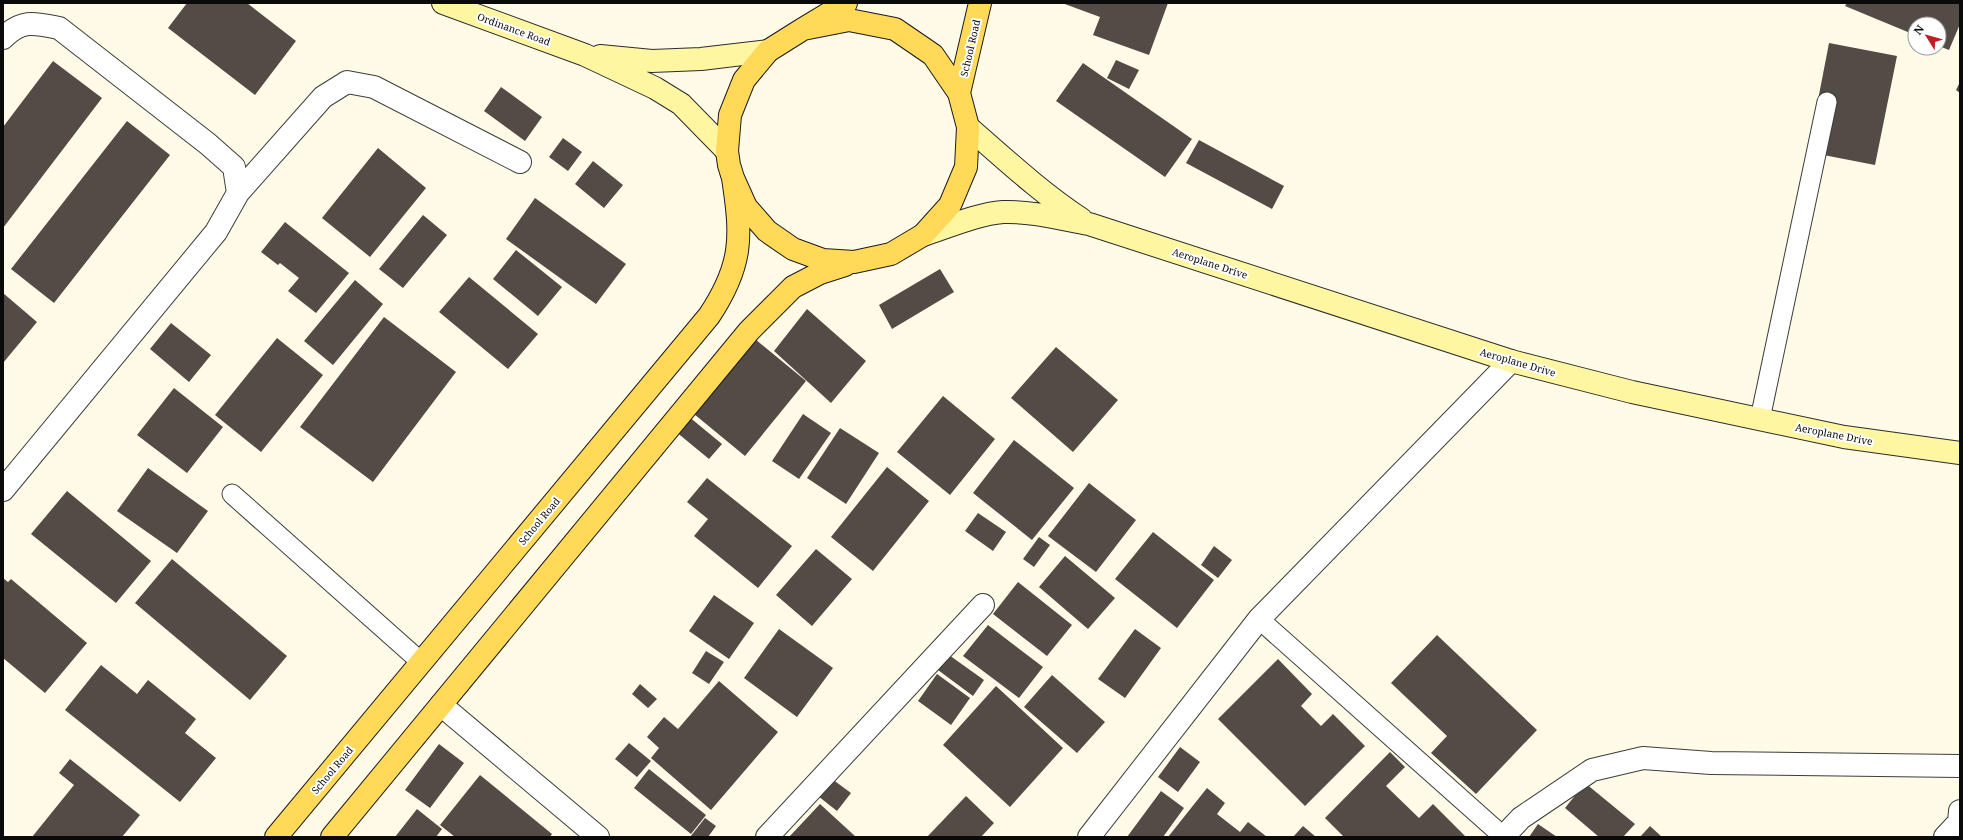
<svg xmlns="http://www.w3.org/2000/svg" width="1963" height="840" viewBox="0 0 1963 840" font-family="'Noto Serif',serif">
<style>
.building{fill:#534b46}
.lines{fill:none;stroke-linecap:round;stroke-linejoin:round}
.lane-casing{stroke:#3d3d3d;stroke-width:21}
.street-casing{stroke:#3d3d3d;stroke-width:24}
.secondary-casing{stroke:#2c2c2c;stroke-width:24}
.primary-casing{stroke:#1b1b1b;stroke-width:24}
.lane{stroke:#fff;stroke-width:19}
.street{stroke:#fff;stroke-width:22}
.secondary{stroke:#fff6a2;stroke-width:22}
.primary{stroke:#ffd957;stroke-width:22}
.labels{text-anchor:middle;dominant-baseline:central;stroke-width:4;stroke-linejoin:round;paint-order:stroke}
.street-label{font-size:10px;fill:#0a0a0a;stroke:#fff}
</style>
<rect width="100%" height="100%" fill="#fffbe7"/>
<path class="building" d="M187 3H247L296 41 255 95 168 28Z
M1062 3H1168L1149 55 1093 35 1100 17Z
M1847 3H1960V24L1949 50 1939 46V24H1915V35L1845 6Z
M1829 43 1897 56 1875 165 1808 152Z
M1116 60 1139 70 1129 89 1107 78Z
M53 61 102 98 3 228V127Z
M1083 63 1192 139 1165 177 1056 101Z
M1960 82V93L1956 90Z
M501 87 542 117 525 141 484 111Z
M127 121 170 155 54 303 11 269Z
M563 138 582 152 568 171 549 157Z
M1199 140 1284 186 1272 209 1186 163Z
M378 148 426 188 370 257 322 218Z
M593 161 623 185 604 208 575 184Z
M535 198 626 264 596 304 506 239Z
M423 215 447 235 403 288 379 269Z
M285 222 349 273 316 313 288 291 299 278 280 263 278 265 261 252Z
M516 250 562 287 538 316 493 279Z
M940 269 954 292 892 329 879 305Z
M469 277 538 334 508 369 439 312Z
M355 280 383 304 333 365 304 341Z
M3 293 37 322 3 363Z
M807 309 866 361 831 403 774 351Z
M384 317 456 372 373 482 300 427Z
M171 323 211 355 189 382 150 349Z
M277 338 323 375 261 452 215 415Z
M755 339 806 381 745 456 694 414Z
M1056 347 1118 400 1073 452 1011 398Z
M174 388 223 427 187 473 137 435Z
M943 396 995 439 950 495 897 452Z
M803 414 831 433 799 479 772 461Z
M688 416 722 444 709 459 675 431Z
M840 428 879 453 846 504 807 478Z
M1014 440 1074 488 1032 540 973 493Z
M887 467 929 501 873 571 831 537Z
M148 468 208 511 177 553 117 511Z
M707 478 792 546 758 588 694 536 708 519 687 502Z
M1089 483 1136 520 1096 572 1048 536Z
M67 491 151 561 116 603 31 534Z
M978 513 1006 532 993 551 965 531Z
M1153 532 1214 580 1177 628 1115 579Z
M1039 537 1050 545 1034 567 1023 559Z
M1214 546 1232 560 1218 578 1201 565Z
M816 549 852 579 812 626 776 595Z
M1065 556 1115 598 1088 629 1039 587Z
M172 559 287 656 250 700 135 603Z
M3 578 8 582 11 579 87 643 45 693 3 658Z
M1018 582 1072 625 1047 656 993 614Z
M714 595 754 623 729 659 689 631Z
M988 625 1043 667 1019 698 963 656Z
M779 629 833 668 797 717 744 678Z
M1135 629 1161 648 1125 698 1098 679Z
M1437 635 1537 730 1476 794 1431 753 1447 736 1391 683Z
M706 651 724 662 709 684 692 673Z
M949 655 984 680 973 696 938 670Z
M1278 659 1312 694 1301 706 1321 726 1333 714 1365 746 1305 806 1218 719Z
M101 665 137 694 148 680 196 719 185 733 216 758 180 802 65 710Z
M937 674 970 698 951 725 918 701Z
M1052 675 1105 722 1077 753 1024 707Z
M719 681 778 732 711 810 651 758 659 748 647 737 664 717 678 729Z
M640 684 657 699 648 708 632 694Z
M996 686 1063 748 1010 807 943 745Z
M629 743 651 761 637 777 615 759Z
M439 744 464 763 430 808 405 790Z
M1180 747 1200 762 1178 792 1158 777Z
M1390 752 1405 767 1386 786 1419 818 1433 804 1466 837H1344L1325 818Z
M70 759 140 815 122 837H32L74 785 59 773Z
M649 769 706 815 691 834 634 788Z
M480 775 552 834 550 837H455L440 825Z
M832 779 851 793 837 811 818 796Z
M1585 783 1635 824 1623 837H1599L1565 808Z
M1207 788 1225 803 1217 814 1240 832 1248 822 1267 837H1168Z
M1161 791 1184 808 1163 837H1127Z
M966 796 994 823 981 837H927Z
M820 804 856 837H789Z
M417 809 442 829 436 837H395Z
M705 818 716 826 708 837H690Z
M1538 824 1557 837H1529Z
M1303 826 1316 837H1293Z
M1650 826 1662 837H1640Z"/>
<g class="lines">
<defs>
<path id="lane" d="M1760 419 1827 102
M232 494 421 662
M1259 619 1496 830"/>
<path id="street" d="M3 38C22 19 35 23 59 28L208 144 234 167 238 193
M3 490 216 232 238 193 323 97 347 82 374 87 520 162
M441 705 598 837
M767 837 983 605
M1089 837 1259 619 1511 361
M1503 837 1521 818 1592 770 1643 758 1711 763 1960 766
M1945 837 1959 822 1960 811"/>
<path id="secondary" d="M443 3 585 55 655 88 681 104 727 151
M600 56 652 61 701 59 768 51
M968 127C1005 159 1040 192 1081 219
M923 235C948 227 977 214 1003 212 1031 211 1061 219 1089 224L1511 361 1632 392 1844 437 1960 453"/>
<path id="primary" d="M803 29 849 20 895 29 933 55 959 93 968 127 966 167 950 205 923 235 891 254 854 262 823 260 793 249 767 231 746 207 733 178 729 165 727 151 730 115 744 80 768 51 803 29 846 3
M959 93 980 3
M276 837 709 316C743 265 742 237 733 178
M332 837 749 331 793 287 820 273 845 265"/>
</defs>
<use href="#lane" class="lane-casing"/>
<use href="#street" class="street-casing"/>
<use href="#secondary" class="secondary-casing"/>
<use href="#primary" class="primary-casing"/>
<use href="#lane" class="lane"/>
<use href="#street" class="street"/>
<use href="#secondary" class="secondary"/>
<use href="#primary" class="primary"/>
</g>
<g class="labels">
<g class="street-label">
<text transform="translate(514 29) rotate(20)">Ordinance Road</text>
<text transform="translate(970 48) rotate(-77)">School Road</text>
<text transform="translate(1210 263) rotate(18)">Aeroplane Drive</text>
<text transform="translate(1518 362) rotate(16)">Aeroplane Drive</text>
<text transform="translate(1834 434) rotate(11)">Aeroplane Drive</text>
<text transform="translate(539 521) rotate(-50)">School Road</text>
<text transform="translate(332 770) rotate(-50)">School Road</text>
</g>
</g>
<rect width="1963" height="840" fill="none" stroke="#0a0a0a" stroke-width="8"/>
<g transform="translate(1927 36) rotate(307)"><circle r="19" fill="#ffffff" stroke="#9d9d9d"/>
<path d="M0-3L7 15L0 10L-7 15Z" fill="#c01c21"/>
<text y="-6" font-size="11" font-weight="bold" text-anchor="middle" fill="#0a0a0a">N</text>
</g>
</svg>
